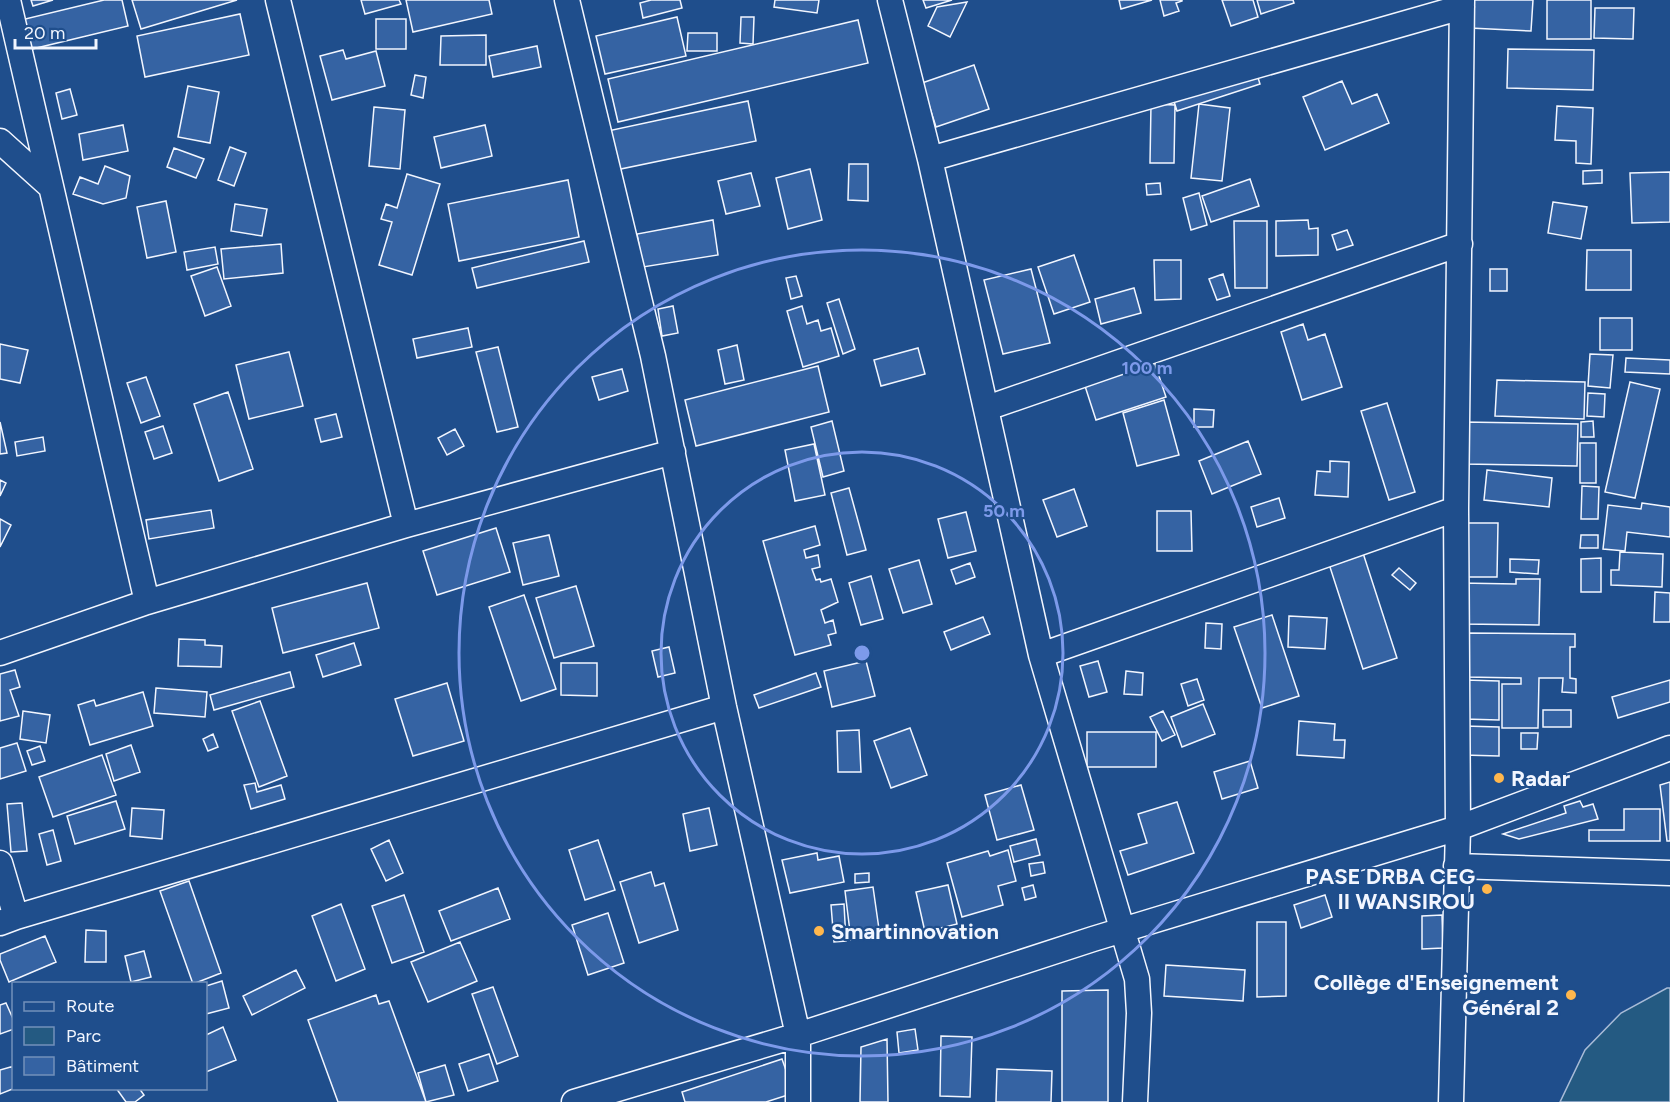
<svg xmlns="http://www.w3.org/2000/svg" width="1670" height="1102" viewBox="0 0 1670 1102" font-family="Figtree,sans-serif">
<style>
.green{fill:#245a82;stroke:#a8bbd7;stroke-width:1.5}
.building{fill:#3563a3;stroke:#f2f6ff;stroke-width:1.5}
.lines{fill:none;stroke-linecap:round;stroke-linejoin:round}
.minor-casing{stroke:#f2f6ff;stroke-width:27}
.minor{stroke:#1f4e8c;stroke-width:24}
.ring{fill:none;stroke:#7d9aea;stroke-width:3}
.poi-dot{fill:#ffb74d;stroke:#1f4e8c;stroke-width:2}
.labels{text-anchor:middle;dominant-baseline:central;stroke-width:4.5;stroke-linejoin:round;paint-order:stroke}
.poi-label{font-size:22px;font-weight:bold;fill:#f2f6ff;stroke:#1f4e8c;text-anchor:start}
.centre{fill:#7d9aea;stroke:#1f4e8c;stroke-width:3}
.ring-label{font-size:18px;text-anchor:middle;font-weight:bold;fill:#7d9aea;stroke:#1f4e8c;stroke-width:4.5;stroke-linejoin:round;paint-order:stroke}
</style>
<rect width="100%" height="100%" fill="#1f4e8c"/>
<path class="green" d="M1667 988H1670V1102H1560L1585 1050 1621 1013Z"/>
<path class="building" d="M31 0H53L33 6Z
M104 0H122L128 26 28 50 21 20Z
M132 0H237L141 29Z
M361 0H399L401 4 365 14Z
M406 0H489L492 14 413 32Z
M651 0H680L682 8 643 18 640 3Z
M775 0H819L817 13 774 7Z
M923 0H952L926 8Z
M1119 0H1152L1121 9Z
M1160 0H1182V1L1176 3 1179 11 1164 16Z
M1222 0H1253L1258 17 1231 26Z
M1257 0H1293L1294 3 1261 14Z
M1471 0H1533L1531 31 1470 28Z
M1547 0H1591V39H1547Z
M967 2 950 37 928 26 937 7Z
M1595 8H1634L1633 39 1594 38Z
M240 14 249 55 145 77 137 36Z
M677 17 686 56 605 74 596 36Z
M741 17H754L753 44 740 43Z
M376 19H406V49H376Z
M858 20 868 63 618 122 608 79Z
M688 33H717V51H687Z
M486 35V65H440L441 36Z
M537 46 541 67 493 77 489 56Z
M1508 49 1594 50 1593 90 1507 88Z
M343 50 346 59 376 51 385 86 332 100 320 56Z
M974 65 989 109 936 127 922 83Z
M1255 68 1260 84 1177 111 1172 95Z
M415 75 426 77 423 98 411 95Z
M1342 81 1352 104 1377 94 1389 123 1325 150 1303 97Z
M188 86 219 92 210 143 178 137Z
M70 89 77 115 62 119 56 93Z
M748 101 756 141 611 171 603 132Z
M1151 104 1175 105 1174 163H1150Z
M1199 104 1230 108 1222 181 1191 178Z
M1557 106 1593 108 1591 164 1576 163V141L1555 140Z
M374 107 405 110 400 169 369 166Z
M123 125 128 151 83 160 79 134Z
M485 125 492 156 441 168 434 137Z
M230 147 246 153 234 186 218 180Z
M174 148 204 159 196 178 167 167Z
M849 164H868V201L848 200Z
M105 166 130 176 126 198 103 204 73 194 80 177 98 184Z
M810 169 822 220 788 229 776 178Z
M1602 170V183L1583 184V171Z
M1670 172V222L1632 223 1630 173Z
M751 173 760 206 726 214 718 181Z
M407 174 440 184 412 275 379 265 392 222 381 219 386 204 397 208Z
M1250 179 1259 206 1211 222 1202 196Z
M568 180 579 237 459 261 448 204Z
M1160 183 1161 194 1147 195 1146 184Z
M1199 193 1207 225 1191 230 1183 198Z
M166 201 176 252 147 258 137 207Z
M1553 202 1587 207 1581 239 1548 233Z
M235 204 267 209 262 236 231 231Z
M713 220 718 255 643 267 637 234Z
M1308 220 1309 229 1318 228V255L1276 256V221Z
M1234 221H1267V288H1235Z
M1347 230 1353 245 1337 250 1332 235Z
M584 241 589 262 477 288 472 268Z
M281 244 283 273 224 279 221 249Z
M215 247 218 264 187 270 184 252Z
M1587 250H1631V290H1586Z
M1074 255 1090 302 1054 314 1038 267Z
M1154 260H1181V299L1155 300Z
M217 267 231 306 205 316 191 276Z
M1031 269 1050 343 1003 354 984 280Z
M1490 269H1507V291H1490Z
M1223 274 1230 296 1217 300 1209 279Z
M796 276 802 296 791 299 786 278Z
M1134 288 1141 313 1101 324 1095 299Z
M839 299 855 349 843 354 827 303Z
M673 306 678 333 662 336 658 309Z
M802 306 807 324 818 320 821 331 831 328 839 356 803 367 787 311Z
M1600 318H1632V350H1600Z
M1303 324 1308 340 1325 334 1342 387 1302 400 1281 332Z
M468 328 472 347 417 358 413 339Z
M0 344 28 350 20 383 0 379Z
M737 345 744 380 725 384 718 350Z
M498 347 518 427 497 432 476 352Z
M918 348 925 374 881 386 874 360Z
M289 352 303 406 249 419 236 365Z
M1590 354 1613 355 1610 388 1588 386Z
M1626 358 1670 360V374L1625 372Z
M1154 361 1166 397 1096 420 1084 383Z
M818 366 829 412 696 446 685 400Z
M622 369 628 391 599 400 592 377Z
M146 377 160 416 141 423 127 383Z
M1497 380 1585 382 1584 419 1495 416Z
M1630 382 1660 389 1635 498 1605 492Z
M228 392 253 469 219 481 194 404Z
M1588 393 1605 394 1604 417 1587 416Z
M1164 400 1179 455 1137 466 1123 413Z
M1387 403 1415 492 1389 500 1361 411Z
M1194 409 1214 410 1213 427H1194Z
M336 414 342 437 321 442 315 419Z
M832 421 844 471 823 477 811 427Z
M1593 421 1594 437H1581V422Z
M0 422 7 453 0 454Z
M1463 422 1578 424 1577 466 1463 464Z
M163 426 172 453 154 459 145 432Z
M455 429 464 446 447 455 438 438Z
M43 437 45 451 17 456 15 442Z
M1248 441 1261 474 1212 494 1199 461Z
M1580 443H1596V483H1580Z
M814 444 825 495 795 501 785 450Z
M1330 461 1349 462 1348 497 1315 495 1317 471 1330 472Z
M1487 470 1552 478 1549 507 1484 500Z
M0 480 6 483 0 496Z
M1582 486 1599 487 1598 519H1581Z
M849 488 866 550 847 555 831 493Z
M1074 489 1087 526 1057 537 1043 500Z
M1279 498 1285 518 1257 527 1251 507Z
M1642 503 1670 507V537L1627 532 1625 551 1603 549 1608 505 1641 509Z
M211 510 214 528 149 539 146 520Z
M1157 511H1191L1192 551H1157Z
M966 512 976 551 948 558 938 519Z
M0 519 11 525 0 547Z
M1464 523H1498L1497 577H1463Z
M815 526 820 545 804 550 806 558 818 555 820 567 812 569 816 580 820 579 821 582 831 579 838 602 821 610 825 623 833 620 836 633 828 635 831 645 795 655 763 541Z
M496 528 510 572 437 595 423 551Z
M549 535 559 576 523 585 513 543Z
M1581 535H1598V548H1580Z
M1620 552 1663 554 1662 587 1611 585V570H1619Z
M1363 553 1397 658 1363 669 1329 564Z
M1601 558V592H1581V559Z
M1510 559 1539 560 1538 574 1510 572Z
M919 560 932 604 903 613 889 569Z
M970 563 975 577 956 584 951 570Z
M1399 568 1416 583 1410 590 1392 575Z
M871 576 883 619 861 625 849 583Z
M1516 579H1540L1539 625 1460 624V583L1516 584Z
M367 583 379 628 283 653 272 608Z
M576 586 594 646 554 658 536 598Z
M1655 592 1670 593V622H1654Z
M524 595 556 689 521 701 489 607Z
M1272 615 1299 696 1262 708 1234 627Z
M1289 616 1327 618 1325 649 1288 647Z
M983 617 990 634 951 650 944 632Z
M1206 623 1222 624 1221 649 1205 648Z
M1465 633 1575 634V647H1570V678L1576 679V693L1562 692 1563 678H1539L1538 728H1502V684H1521V678L1465 677Z
M179 639 205 640V645L222 646 221 667 178 666Z
M354 643 361 665 323 677 316 655Z
M669 647 675 673 658 677 652 651Z
M866 661 875 696 832 707 824 671Z
M1098 661 1107 692 1089 697 1080 666Z
M561 663H597V696L561 695Z
M15 670 20 687 10 690 19 716 0 721V674Z
M1126 671 1143 673 1142 695 1124 694Z
M290 672 294 687 214 710 210 695Z
M816 673 821 687 759 708 754 695Z
M1197 679 1204 700 1188 706 1181 684Z
M1465 680 1499 681V720L1464 719Z
M1670 680V702L1618 718 1612 697Z
M447 683 464 741 413 756 395 699Z
M156 688 207 692 205 717 154 713Z
M143 692 153 726 90 745 78 705 94 700 96 706Z
M260 701 287 776 259 787 232 711Z
M1203 704 1215 734 1182 747 1171 717Z
M1543 710H1571V727H1543Z
M23 711 50 715 46 743 20 739Z
M1163 711 1175 735 1162 741 1150 717Z
M1299 721 1335 724 1334 740H1345L1344 758 1297 755Z
M1464 726 1499 727V756L1463 755Z
M910 728 927 775 891 788 874 741Z
M859 730 861 772H838L837 731Z
M1087 732H1156V767H1087Z
M1521 733H1538L1537 749H1521Z
M213 734 218 747 208 751 203 739Z
M17 743 26 771 0 779V748Z
M131 745 140 772 114 781 106 754Z
M40 746 45 761 32 765 27 751Z
M102 755 116 795 53 817 39 777Z
M1250 761 1258 788 1222 799 1214 772Z
M1670 782V841H1667L1660 785Z
M255 783 257 792 281 785 285 799 251 809 244 785Z
M1021 785 1034 830 997 840 985 795Z
M116 801 125 829 75 844 67 816Z
M1580 801 1583 807 1593 804 1598 819 1519 839 1503 834 1566 813 1564 806Z
M1177 802 1194 853 1128 875 1120 851 1147 843 1138 814Z
M22 803 27 851 11 852 7 804Z
M132 808 164 810 162 839 130 836Z
M709 808 717 845 690 851 683 814Z
M1624 809H1660V841H1589V830H1624Z
M53 830 61 861 47 865 39 834Z
M1036 839 1040 855 1014 862 1010 846Z
M389 840 403 873 386 881 371 849Z
M598 840 615 890 585 900 569 850Z
M1008 850 1016 881 998 886 1003 905 962 917 947 863 988 851 990 856Z
M817 853 818 860 839 856 844 882 790 893 782 860Z
M1043 862 1045 873 1031 876 1029 864Z
M651 872 655 886 664 883 678 930 639 943 620 882Z
M869 873V882L855 883V874Z
M189 881 221 973 193 984 160 891Z
M948 885 957 924 925 932 916 892Z
M1033 885 1036 897 1025 900 1022 888Z
M873 887 880 936 851 940 845 891Z
M498 888 510 919 451 941 439 911Z
M404 895 424 952 392 963 372 906Z
M1325 895 1332 917 1301 928 1294 905Z
M341 904 365 969 336 981 312 916Z
M844 904 846 941 834 942 831 905Z
M608 913 624 963 588 975 572 925Z
M1442 915 1443 948 1422 949V916Z
M1257 922H1286V996L1257 997Z
M86 930 106 931V962H85Z
M45 936 56 962 9 982 0 960V954Z
M460 942 477 981 428 1002 411 962Z
M144 951 151 977 131 982 125 956Z
M1166 965 1245 970 1243 1001 1164 996Z
M296 970 305 988 252 1015 243 996Z
M222 981 229 1008 206 1014V986Z
M493 987 518 1056 497 1064 472 994Z
M1108 990V1102H1062V991Z
M376 995 379 1004 389 1001 426 1102H338L308 1020Z
M6 1003 14 1021V1029L0 1034V1005Z
M223 1027 236 1060 206 1072V1035Z
M915 1029 918 1050 899 1053 897 1032Z
M941 1036 972 1037 970 1097 940 1096Z
M887 1039 888 1102H860L861 1047Z
M489 1054 498 1081 468 1091 459 1064Z
M782 1059 794 1093 766 1102H685L682 1092Z
M445 1065 454 1095 426 1102 418 1073Z
M14 1066V1088H15L0 1094V1070Z
M997 1069 1052 1071 1051 1102H996Z
M116 1088H139L144 1095 135 1102H126Z"/>
<g class="lines">
<defs>
<path id="minor" d="M8 0 147 602
M278 0 406 525
M567 0 653 356 724 707 798 1035V1102
M890 0 930 159 1041 655 1137 979 1139 1013 1135 1102
M0 141 51 187
M930 159 1462 7
M987 408 1460 244
M0 653 147 602 406 525 673 452
M1041 655 1456 509
M0 863 16 917
M1456 866 1670 873
M0 923 16 917 724 707
M574 1102 798 1035 1093 939 1458 828 1670 748
M1451 1102 1458 828 1456 509 1462 0"/>
</defs>
<use href="#minor" class="minor-casing"/>
<use href="#minor" class="minor"/>
</g>
<g class="ring">
<circle cx="862" cy="653" r="201"/>
<circle cx="862" cy="653" r="403"/>
</g>
<g class="poi-dot">
<circle cx="1499" cy="778" r="6"/>
<circle cx="1487" cy="889" r="6"/>
<circle cx="819" cy="931" r="6"/>
<circle cx="1571" cy="995" r="6"/>
</g>
<g class="labels">
<g class="poi-label">
<text x="1511" y="778">Radar</text>
<text x="1475" y="876" text-anchor="end">PASE DRBA CEG<tspan x="1475" dy="25">II WANSIROU</tspan></text>
<text x="831" y="931">Smartinnovation</text>
<text x="1559" y="982" text-anchor="end">Collège d'Enseignement<tspan x="1559" dy="25">Général 2</tspan></text>
</g>
</g>
<circle cx="862" cy="653" r="9" class="centre"/>
<g class="ring-label">
<text x="1147" y="374">100 m</text>
<text x="1004" y="517">50 m</text>
</g>
<rect x="12" y="982" width="195" height="108" fill="#1f4e8c" stroke="#7391ba" stroke-width="1.5"/>
<rect x="24" y="1002" width="30" height="9" fill="#1f4e8c" stroke="#7391ba" stroke-width="1.5"/>
<text x="66" y="1012" font-size="18" fill="#f2f6ff">Route</text>
<rect x="24" y="1027" width="30" height="18" fill="#245a82" stroke="#7391ba" stroke-width="1.5"/>
<text x="66" y="1042" font-size="18" fill="#f2f6ff">Parc</text>
<rect x="24" y="1057" width="30" height="18" fill="#3563a3" stroke="#7391ba" stroke-width="1.5"/>
<text x="66" y="1072" font-size="18" fill="#f2f6ff">Bâtiment</text>
<path d="M15 39v9h81v-9" fill="none" stroke="#f2f6ff" stroke-width="3"/>
<text x="24" y="39" font-size="18" fill="#f2f6ff" stroke="#1f4e8c" stroke-width="4.5" paint-order="stroke">20 m</text>
</svg>
